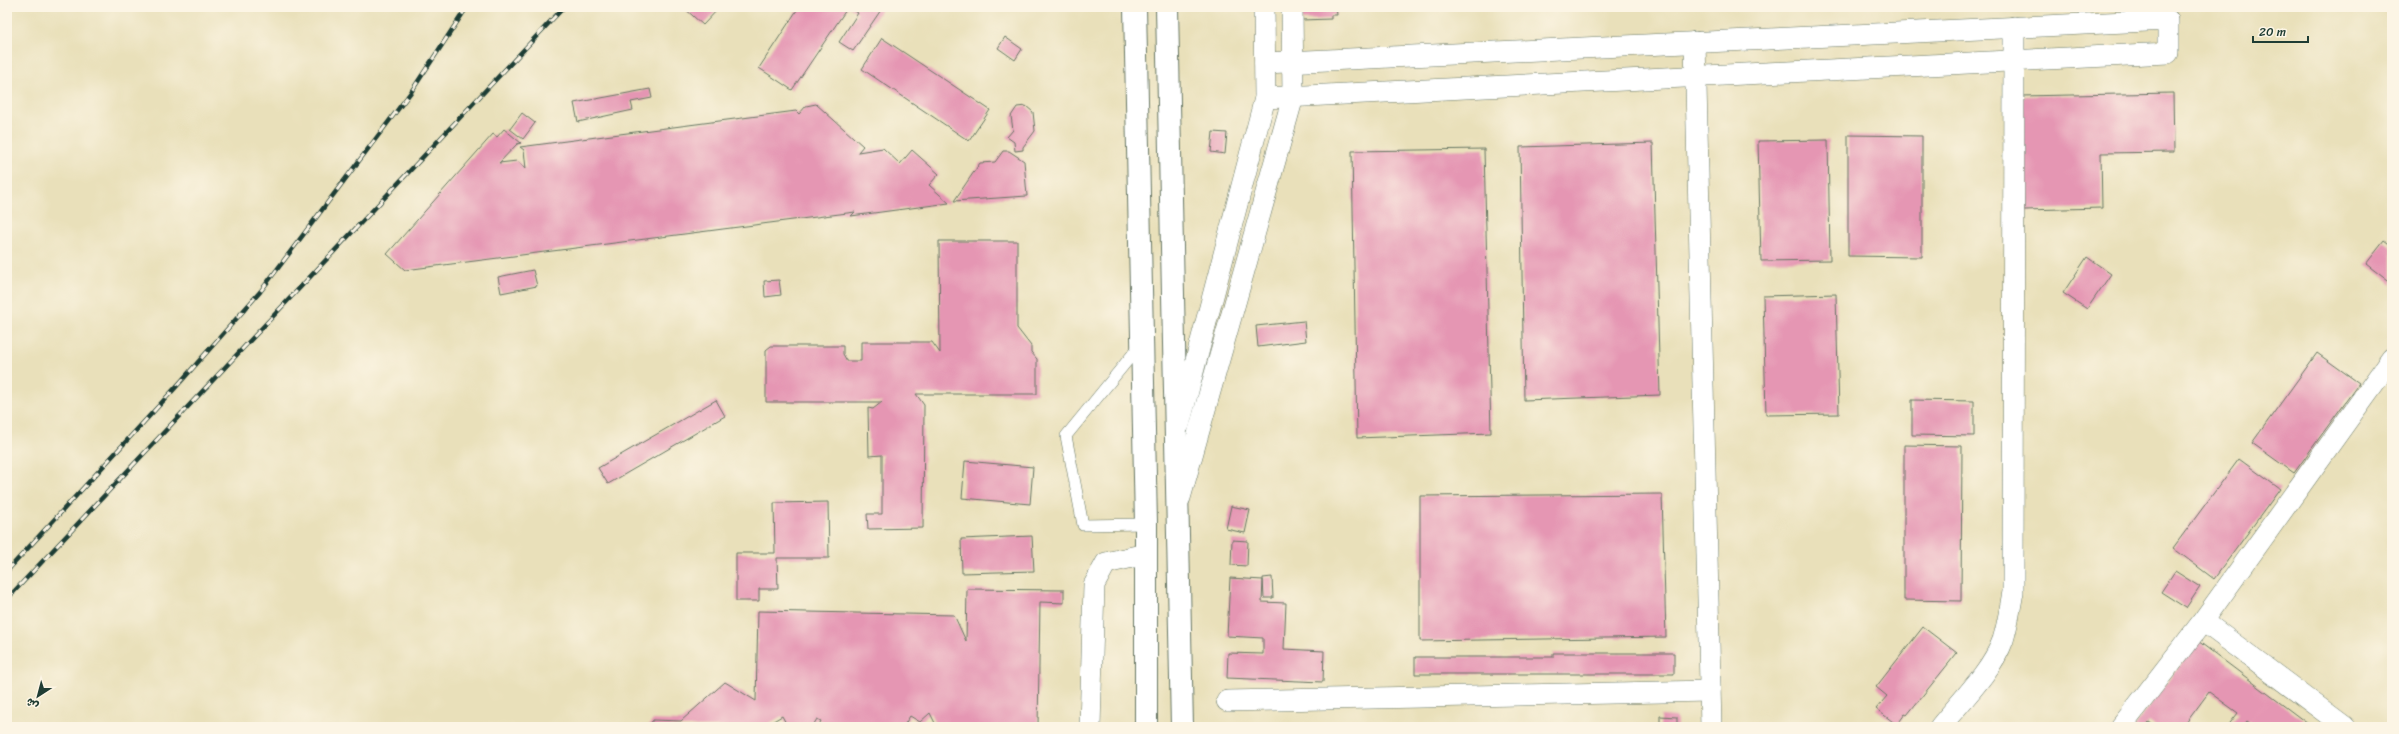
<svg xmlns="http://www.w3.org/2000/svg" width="2399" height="734" viewBox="0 0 2399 734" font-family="Sriracha,'Playpen Sans Arabic',sans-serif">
	<rect width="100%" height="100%" fill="#fcf5e5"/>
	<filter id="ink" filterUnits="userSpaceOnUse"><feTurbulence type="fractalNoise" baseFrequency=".025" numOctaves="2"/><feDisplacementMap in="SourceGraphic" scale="8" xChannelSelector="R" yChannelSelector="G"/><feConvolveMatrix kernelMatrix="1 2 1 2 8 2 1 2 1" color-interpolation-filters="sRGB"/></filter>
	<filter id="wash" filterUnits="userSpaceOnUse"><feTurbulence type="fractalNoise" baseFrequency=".012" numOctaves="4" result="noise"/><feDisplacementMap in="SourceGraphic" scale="16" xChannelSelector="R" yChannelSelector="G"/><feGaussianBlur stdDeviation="0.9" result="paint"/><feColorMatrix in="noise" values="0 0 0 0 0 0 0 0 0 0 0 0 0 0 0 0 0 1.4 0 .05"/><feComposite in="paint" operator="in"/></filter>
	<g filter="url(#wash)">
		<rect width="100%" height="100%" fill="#e9e0ba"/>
		<g id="blocks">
			<!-- building -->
			<g fill="#e596b3">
				<path d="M683 7H720L703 25Z"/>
				<path d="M799 7H848L792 90 759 68Z"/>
				<path d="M849 7H883L853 51 839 42 858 13Z"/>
				<path d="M1301 7H1336L1337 15H1331V19L1302 20Z"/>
				<path d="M1005 37 1022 49 1015 60 998 48Z"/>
				<path d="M882 38 990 110 969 141 862 69Z"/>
				<path d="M650 89 652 98 631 102 633 110 578 122 574 103Z"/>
				<path d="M2173 93 2174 152 2101 153 2102 208 2024 210 2021 96Z"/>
				<path d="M816 104 863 146 858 152 883 148 900 164 912 150 939 174 929 185 949 203 851 216 855 212 405 270 387 254 493 134 497 137 504 129 521 143 517 144 499 163 517 161 526 169 524 150 520 147 796 111 799 114 806 106Z"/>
				<path d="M1026 106 1033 112 1035 131 1023 147V150L1015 151 1014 142 1007 137 1013 130 1011 116 1017 107Z"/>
				<path d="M522 113 535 123 523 139 510 129Z"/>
				<path d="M1213 132 1227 133 1225 154 1211 152Z"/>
				<path d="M1848 135 1922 136V257L1848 256Z"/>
				<path d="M1828 140 1830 260 1761 261 1758 141Z"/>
				<path d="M1653 143 1660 395 1524 400 1520 147Z"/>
				<path d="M1484 149 1491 433 1357 438 1352 151Z"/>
				<path d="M1003 151H1009L1024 161 1027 196 954 201 980 163 995 162Z"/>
				<path d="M939 241H1017V328L1031 346V352L1037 359V394H916L924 405 923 528 868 529 867 514H882V455L869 456 868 408 873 409 882 402H766V350L771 346H843V354L847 361H861V342H932L940 353Z"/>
				<path d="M2384 241 2392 247V284L2366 264Z"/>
				<path d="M2087 257 2111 274 2087 309 2063 293Z"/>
				<path d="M533 270 537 286 501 293 498 277Z"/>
				<path d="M779 280 781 295 765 297 764 281Z"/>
				<path d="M1836 294 1839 414 1766 415 1763 296Z"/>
				<path d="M1304 321 1306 341 1258 347 1256 326Z"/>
				<path d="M2317 353 2359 383 2294 473 2252 443Z"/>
				<path d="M716 400 725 416 608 484 598 468Z"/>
				<path d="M1912 400 1974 401V436L1912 435Z"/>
				<path d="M1904 445 1962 446 1961 601 1904 600Z"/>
				<path d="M2239 459 2280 489 2214 579 2173 548Z"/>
				<path d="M965 461 1033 467 1030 504 962 498Z"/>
				<path d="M1662 494 1666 637 1420 641V496Z"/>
				<path d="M828 502 829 558H777L778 589H759V601H736V553H775L774 503Z"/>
				<path d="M1231 506 1250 510 1245 533 1226 529Z"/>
				<path d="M1032 536 1034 571 962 573 961 539Z"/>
				<path d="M1232 540 1248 541 1247 566 1231 565Z"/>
				<path d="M2175 571 2200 587 2186 608 2161 592Z"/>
				<path d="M1272 577 1273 598H1264L1263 578Z"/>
				<path d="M1230 578 1263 580 1262 602 1286 603 1284 649 1324 651 1323 682 1227 678 1228 653 1263 654V638L1227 636Z"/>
				<path d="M967 589 1064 590V603L1040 602 1038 727H937L930 713 920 722 910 716 903 727H818L821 721 817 719 812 727H788L782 716 763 727H648L653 720 681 721 725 682 756 701 758 611 954 615 966 641Z"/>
				<path d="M1923 627 1957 653 1907 715 1905 714 1897 725 1876 709 1887 696 1876 687Z"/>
				<path d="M2198 641 2312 727H2255L2247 721 2242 727H2227L2238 713 2209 692 2183 727H2156L2149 722 2145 727H2134Z"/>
				<path d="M1553 653H1674V674H1415V657H1553Z"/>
				<path d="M1660 716 1677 717V727H1660Z"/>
			</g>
		</g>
	</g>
	<g filter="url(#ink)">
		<use href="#blocks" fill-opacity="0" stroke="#667663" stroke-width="1"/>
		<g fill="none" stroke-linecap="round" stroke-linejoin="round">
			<defs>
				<path id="lane" d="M1141 344 1066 436 1083 525 1146 524"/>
				<g id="street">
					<path d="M1695 42 1711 727"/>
					<path d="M1265 63 2168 20V53L1265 98"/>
					<path d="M1179 425 1265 98 1264 7"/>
					<path d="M1180 498 1293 97 1292 7"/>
					<path d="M2203 621 2345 727"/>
					<path d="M1227 701 1710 691"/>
					<path d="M1090 727 1094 585 1106 563 1146 554"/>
					<path d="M1940 727C1960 702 1992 671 2003 640 2008 624 2010 608 2013 592L2014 27"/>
					<path d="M2121 727 2203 621 2392 358"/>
				</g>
				<g id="highway">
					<path d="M1135 7 1146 524V727"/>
					<path d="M1167 7 1182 727"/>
				</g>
			</defs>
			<!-- lane casing -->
			<use href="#lane" stroke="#667663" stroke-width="12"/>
			<!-- street casing -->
			<use href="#street" stroke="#667663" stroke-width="22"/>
			<!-- highway casing -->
			<use href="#highway" stroke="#667663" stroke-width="24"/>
			<!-- lane -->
			<use href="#lane" stroke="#fff" stroke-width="11"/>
			<!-- street -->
			<use href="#street" stroke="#fff" stroke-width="21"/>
			<!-- highway -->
			<use href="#highway" stroke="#fff" stroke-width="22"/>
			<defs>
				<g id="rail">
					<path d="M7 571 176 387 260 292 411 92 467 7"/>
					<path d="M7 599 564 7"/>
				</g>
			</defs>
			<!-- rail casing -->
			<use href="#rail" stroke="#1f3d34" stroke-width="4.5"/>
			<!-- rail -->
			<use href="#rail" stroke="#fcf5e5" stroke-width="3" stroke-dasharray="9" stroke-linecap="butt"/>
		</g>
	</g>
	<!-- margin -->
	<rect width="2399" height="734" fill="none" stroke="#fcf5e5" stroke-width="24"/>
	<!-- north arrow -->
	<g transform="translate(38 696) rotate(216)" stroke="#fcf5e5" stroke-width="3" paint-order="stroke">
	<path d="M0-3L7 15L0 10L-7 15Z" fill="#1f3d34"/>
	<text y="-6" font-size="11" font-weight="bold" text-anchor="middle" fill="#1f3d34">ش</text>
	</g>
	<!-- scale -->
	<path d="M2253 36v6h55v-6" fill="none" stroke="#1f3d34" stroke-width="2"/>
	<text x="2259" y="36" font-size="12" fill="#1f3d34" stroke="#fcf5e5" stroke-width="3" paint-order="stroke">20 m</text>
</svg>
